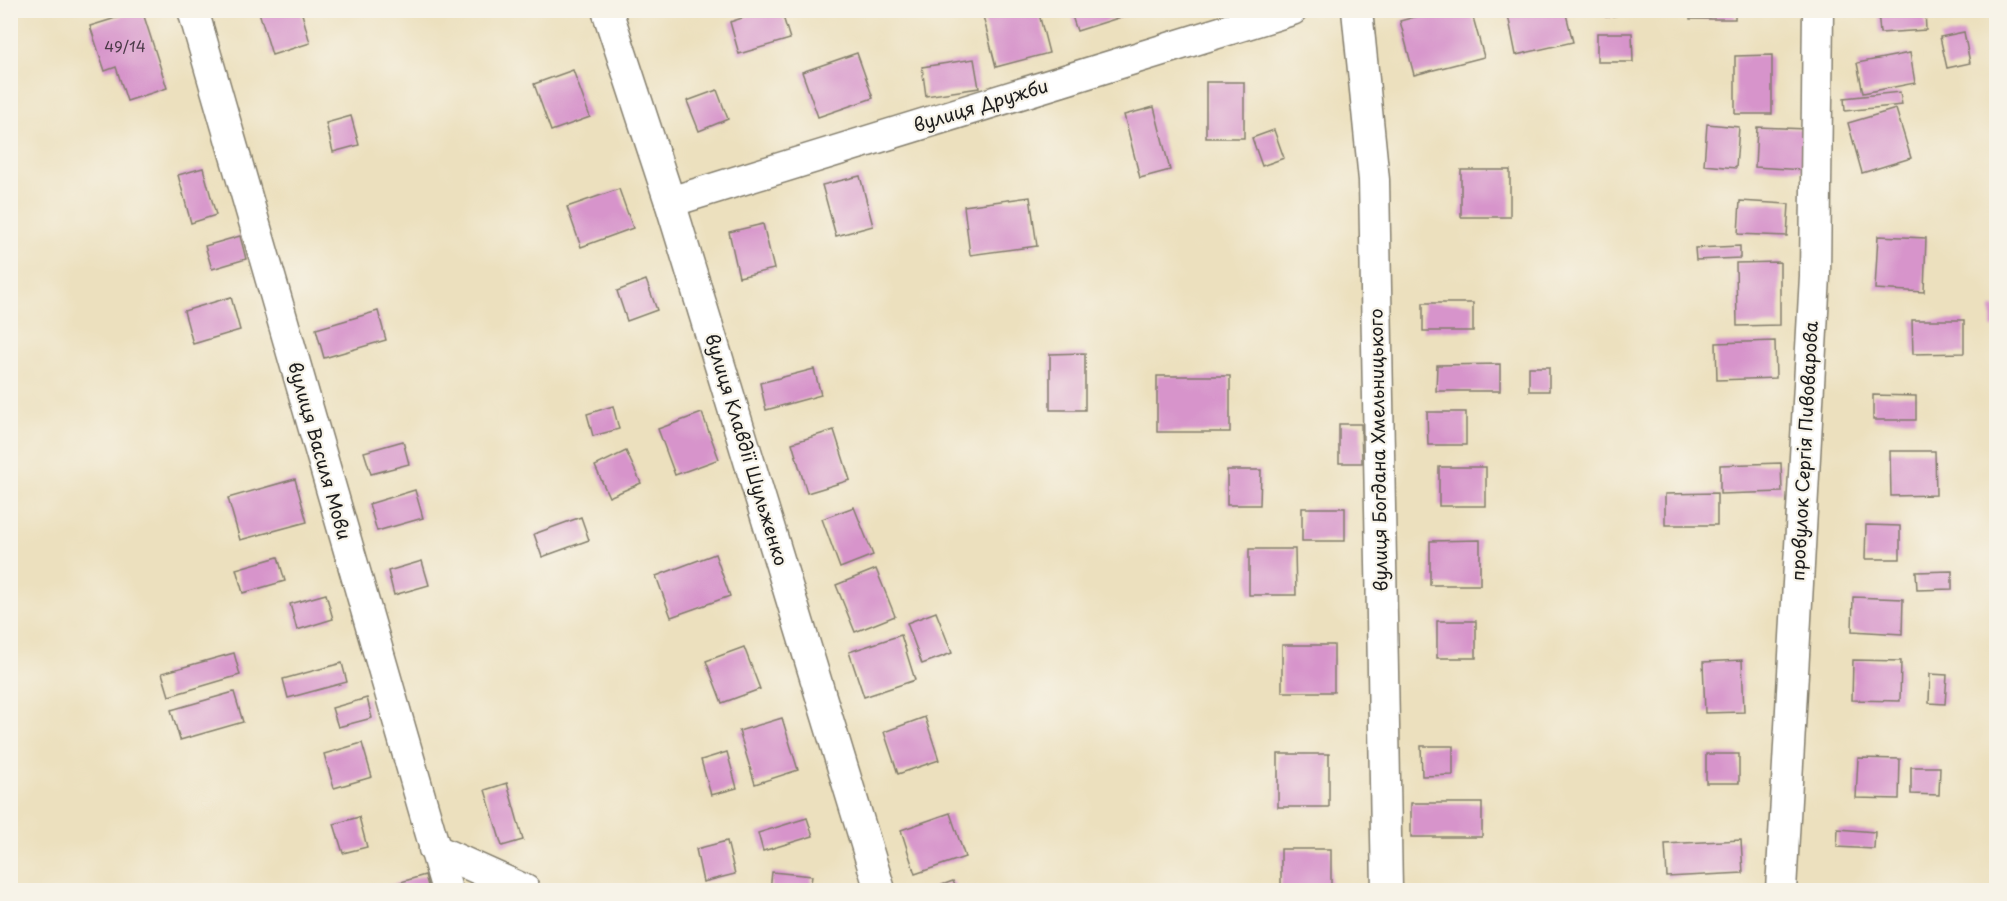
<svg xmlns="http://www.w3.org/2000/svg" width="2007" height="901" viewBox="0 0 2007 901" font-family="'Playpen Sans',sans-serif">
	<rect width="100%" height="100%" fill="#f7f3e8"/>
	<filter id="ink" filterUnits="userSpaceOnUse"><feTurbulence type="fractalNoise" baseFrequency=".0167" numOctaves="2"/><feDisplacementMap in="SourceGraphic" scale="12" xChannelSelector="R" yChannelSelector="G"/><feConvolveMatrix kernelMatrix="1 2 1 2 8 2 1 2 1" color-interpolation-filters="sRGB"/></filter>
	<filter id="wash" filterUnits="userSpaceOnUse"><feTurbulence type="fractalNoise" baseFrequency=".008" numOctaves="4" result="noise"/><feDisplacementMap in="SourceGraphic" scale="24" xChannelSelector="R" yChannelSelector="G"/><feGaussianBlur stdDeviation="1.35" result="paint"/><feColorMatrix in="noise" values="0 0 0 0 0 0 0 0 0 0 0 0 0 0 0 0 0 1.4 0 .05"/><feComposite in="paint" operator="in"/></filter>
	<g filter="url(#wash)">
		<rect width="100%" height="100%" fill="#ece0be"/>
		<g id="blocks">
			<!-- building -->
			<g fill="#d794cb">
				<path d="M142 10 167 88 127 101 116 67 105 71 90 26Z"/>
				<path d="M264 10H301L310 43 272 55 259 12Z"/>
				<path d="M766 10H781L790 39 739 54 730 22Z"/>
				<path d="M1004 10H1038L1049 53 996 67 983 16Z"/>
				<path d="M1070 10H1133L1134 13 1077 31Z"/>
				<path d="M1440 10H1471L1484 57 1414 75 1400 21Z"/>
				<path d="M1507 10H1565L1573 42 1516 55Z"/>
				<path d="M1605 10H1639V12L1606 17Z"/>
				<rect x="1690" y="10" width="45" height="9"/>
				<path d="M1925 10 1926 30 1880 33 1878 11Z"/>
				<path d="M1964 32 1970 63 1947 68 1940 37Z"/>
				<path d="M1597 33H1632L1633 62H1597Z"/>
				<path d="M857 53 873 98 818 117 802 72Z"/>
				<path d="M1910 53 1915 83 1863 93 1857 63Z"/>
				<path d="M1772 55V114H1735V56Z"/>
				<path d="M974 59 979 88 926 96 922 67Z"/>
				<path d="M573 70 590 117 551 131 534 84Z"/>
				<rect x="1206" y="82" width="38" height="56"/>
				<path d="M717 90 728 119 699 131 687 101Z"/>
				<path d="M1900 92 1902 105 1845 111 1844 98Z"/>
				<path d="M1154 107 1170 170 1140 178 1124 115Z"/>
				<path d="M1896 109 1911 158 1862 173 1848 123Z"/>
				<path d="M351 116 359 145 333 152 326 123Z"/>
				<path d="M1707 124 1739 127 1736 168 1704 165Z"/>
				<path d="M1757 127 1806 129 1804 170 1755 167Z"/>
				<path d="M1274 130 1284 158 1262 166 1252 138Z"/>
				<path d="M203 168 216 215 191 223 178 175Z"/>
				<rect x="1461" y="170" width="49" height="47"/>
				<path d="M860 176 873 226 836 236 822 185Z"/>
				<path d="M619 189 633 228 581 247 567 207Z"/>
				<path d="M1030 197 1037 246 970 255 964 206Z"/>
				<path d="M1740 201 1789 204 1787 236 1738 234Z"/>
				<path d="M763 224 774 269 739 277 729 232Z"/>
				<path d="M240 236 246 259 212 269 205 246Z"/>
				<path d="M1878 236 1926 238 1924 292 1875 289Z"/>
				<path d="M1740 246V258L1696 260 1695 248Z"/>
				<path d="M1780 262V325L1737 326 1736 263Z"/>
				<path d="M646 280 657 310 627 321 617 291Z"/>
				<path d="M231 297 240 330 193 344 184 311Z"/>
				<rect x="1423" y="303" width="50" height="28"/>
				<rect x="1991" y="307" width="5" height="21"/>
				<path d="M378 311 386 340 324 358 316 329Z"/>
				<path d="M1912 320H1964V353L1913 354Z"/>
				<path d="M1775 341 1776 378 1717 380 1716 343Z"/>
				<path d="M1085 353V410H1050V354Z"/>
				<path d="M1500 364V391H1436L1437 365Z"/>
				<rect x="1529" y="367" width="20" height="24"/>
				<path d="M814 369 821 395 766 410 760 383Z"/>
				<rect x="1157" y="376" width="73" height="56"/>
				<path d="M1873 395 1916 396V420H1873Z"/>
				<path d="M613 406 619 429 593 436 587 414Z"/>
				<path d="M1427 412H1466V445H1428Z"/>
				<path d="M702 413 719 459 675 475 658 429Z"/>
				<path d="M1339 424H1361L1362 463H1339Z"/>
				<path d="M834 430 850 480 807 493 792 443Z"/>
				<path d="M403 441 409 464 371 474 364 452Z"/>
				<path d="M626 451 641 483 609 497 595 466Z"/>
				<path d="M1890 451H1935L1936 495 1891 496Z"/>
				<path d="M1781 463 1782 492 1720 494V465Z"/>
				<rect x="1439" y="467" width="47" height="39"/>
				<path d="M1227 470H1261L1260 505H1227Z"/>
				<path d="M295 479 307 522 240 540 228 498Z"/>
				<path d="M415 490 423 518 377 531 369 504Z"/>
				<path d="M1717 493V525H1665V494Z"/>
				<path d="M854 507 873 555 840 568 822 519Z"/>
				<rect x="1302" y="508" width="43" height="33"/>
				<path d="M581 517 589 540 542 557 534 534Z"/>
				<path d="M1866 525 1900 526V559H1865Z"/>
				<path d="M1480 540V585H1430V541Z"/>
				<path d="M1249 549H1295L1296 595H1249Z"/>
				<path d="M715 554 730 596 671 617 656 576Z"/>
				<path d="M278 557 285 581 243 593 236 569Z"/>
				<path d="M422 561 429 585 394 595 388 571Z"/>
				<path d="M876 569 895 616 855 632 836 585Z"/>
				<path d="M1952 571V589L1917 590 1916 572Z"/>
				<path d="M326 594 333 619 297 630 290 604Z"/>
				<path d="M1853 597 1903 599 1902 634 1852 631Z"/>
				<path d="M936 612 952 653 922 664 907 623Z"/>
				<rect x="1437" y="621" width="39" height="37"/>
				<path d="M901 635 915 680 864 697 849 652Z"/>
				<rect x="1282" y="645" width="52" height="47"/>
				<path d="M744 647 760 689 722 703 706 661Z"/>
				<path d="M234 653 240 675 169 696 162 673Z"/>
				<path d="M1742 660 1744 712 1705 713 1703 662Z"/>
				<path d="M1853 660 1901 661 1900 701 1852 700Z"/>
				<path d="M342 663 347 682 288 698 283 679Z"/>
				<path d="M1930 674 1947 675 1945 704 1929 703Z"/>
				<path d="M234 692 243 722 180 740 171 710Z"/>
				<path d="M367 698 372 718 338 727 332 708Z"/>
				<path d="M925 717 939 760 898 774 884 732Z"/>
				<path d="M782 718 798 770 755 784 739 731Z"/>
				<path d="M362 743 372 777 334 788 324 754Z"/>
				<path d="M1421 746H1453V775L1422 776Z"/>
				<path d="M727 752 737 788 711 795 701 760Z"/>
				<rect x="1278" y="754" width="51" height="53"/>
				<rect x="1706" y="754" width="33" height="29"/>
				<path d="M1858 758 1900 759 1899 799 1856 798Z"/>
				<path d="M1911 767H1940L1939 795 1911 794Z"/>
				<path d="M507 783 523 840 502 846 485 790Z"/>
				<rect x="1411" y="803" width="71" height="34"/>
				<path d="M950 813 965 857 915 874 901 830Z"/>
				<path d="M359 817 367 847 343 853 334 824Z"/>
				<path d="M807 818 813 836 763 851 758 833Z"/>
				<path d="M1838 829 1875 832 1874 849 1837 847Z"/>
				<path d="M1741 840 1743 873 1667 877 1665 844Z"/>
				<path d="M727 841 735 874 703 882 696 849Z"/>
				<rect x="1281" y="849" width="50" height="41"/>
				<path d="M772 872 812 876 810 890H770Z"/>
				<path d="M425 875 429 890H374Z"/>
				<path d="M953 881 957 890H928Z"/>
			</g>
		</g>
	</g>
	<g filter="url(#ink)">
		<use href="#blocks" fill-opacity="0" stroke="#847e6d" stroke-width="1.5"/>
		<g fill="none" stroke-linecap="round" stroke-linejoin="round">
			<defs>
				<g id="minor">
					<path d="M193 10 447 890"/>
					<path d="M607 10 670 202 880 890"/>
					<path d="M1357 10 1374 180 1387 890"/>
					<path d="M670 202 1292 10"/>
					<path d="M434 849 525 890"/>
					<path d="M1781 890 1815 276 1818 10"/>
				</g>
			</defs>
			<!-- minor casing -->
			<use href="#minor" stroke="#847e6d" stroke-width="33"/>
			<!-- minor -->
			<use href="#minor" stroke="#fff" stroke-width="30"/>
		</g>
	</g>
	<g text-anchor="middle" stroke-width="4.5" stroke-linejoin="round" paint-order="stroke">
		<!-- number labels -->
		<g font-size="15" fill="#4b3a48">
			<text x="125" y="52">49/14</text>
		</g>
		<!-- street labels -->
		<g font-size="18" fill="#1c1c1c" stroke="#f7f3e8">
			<text transform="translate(981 106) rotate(-17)" y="6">вулиця Дружби</text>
			<text transform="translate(746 450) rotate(73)" y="6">вулиця Клавдії Шульженко</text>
			<text transform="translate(1379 450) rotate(-91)" y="6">вулиця Богдана Хмельницького</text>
			<text transform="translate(319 451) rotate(74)" y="6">вулиця Василя Мови</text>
			<text transform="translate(1805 451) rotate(-87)" y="6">провулок Сергія Пивоварова</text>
		</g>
	</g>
	<!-- margin -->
	<rect width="2007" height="901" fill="none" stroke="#f7f3e8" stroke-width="36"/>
</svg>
